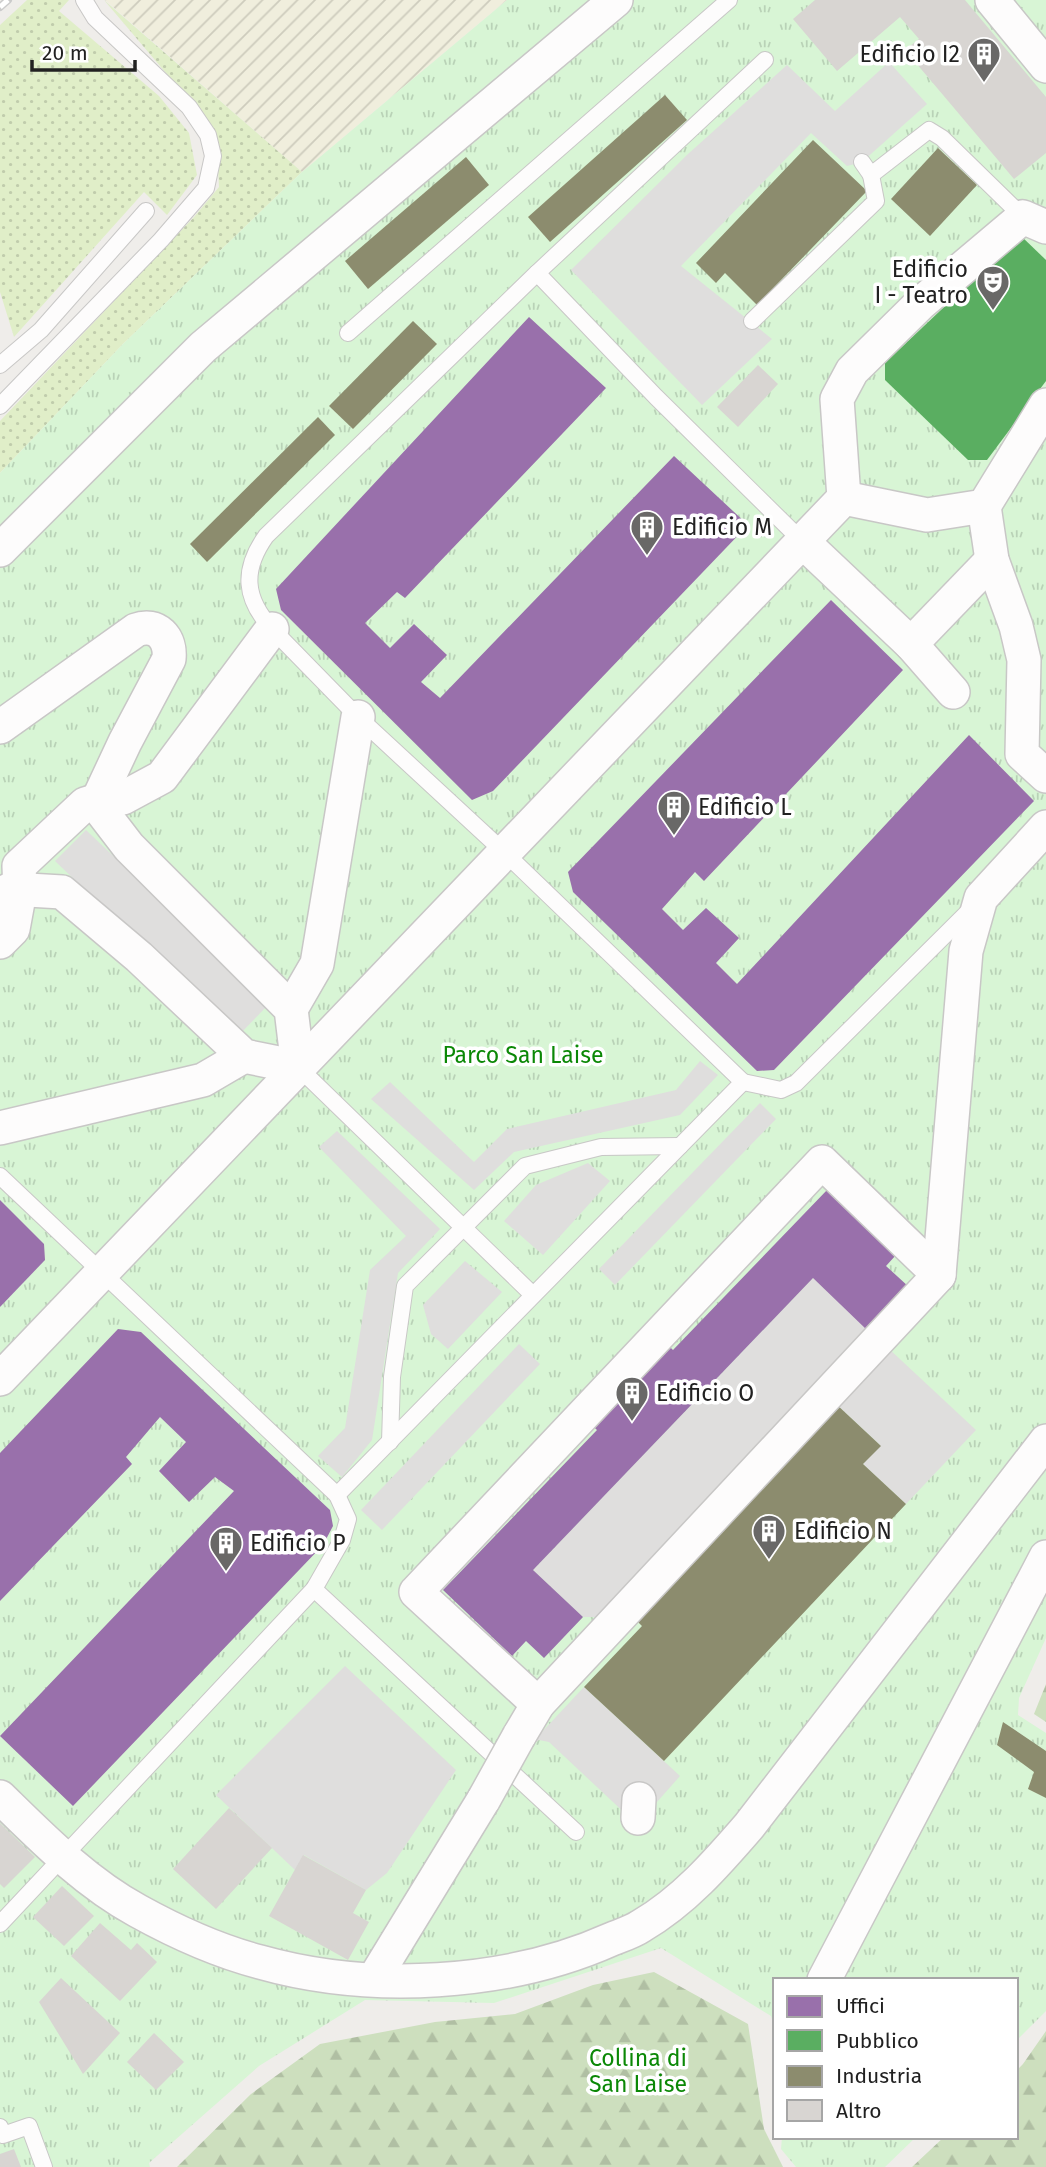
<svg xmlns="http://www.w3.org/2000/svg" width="1046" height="2167" viewBox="0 0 1046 2167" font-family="'Fira Sans',sans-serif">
	<defs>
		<pattern id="farmland-furrows" width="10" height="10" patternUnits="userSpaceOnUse" patternTransform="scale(1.75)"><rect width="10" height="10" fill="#f0eedd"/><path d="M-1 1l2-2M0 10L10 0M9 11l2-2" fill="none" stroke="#ceccbd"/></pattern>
		<pattern id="grass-dots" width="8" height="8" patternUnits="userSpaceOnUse" patternTransform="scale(1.75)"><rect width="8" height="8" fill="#e0eec8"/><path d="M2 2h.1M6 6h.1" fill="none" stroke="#c0ccac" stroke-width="1.8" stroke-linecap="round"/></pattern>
		<pattern id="forest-firs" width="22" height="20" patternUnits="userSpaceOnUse" patternTransform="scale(1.75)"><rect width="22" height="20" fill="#cddfbe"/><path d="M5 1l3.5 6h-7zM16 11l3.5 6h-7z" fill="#b0bfa3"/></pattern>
		<pattern id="park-tufts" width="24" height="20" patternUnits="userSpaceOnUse" patternTransform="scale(1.75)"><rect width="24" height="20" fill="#d8f5d5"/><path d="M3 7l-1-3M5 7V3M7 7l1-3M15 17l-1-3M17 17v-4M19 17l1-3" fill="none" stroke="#b9d2b7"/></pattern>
	</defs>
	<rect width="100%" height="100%" fill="#efedea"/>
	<!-- farmland -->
	<path fill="url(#farmland-furrows)" d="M105 0H507L302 172Z"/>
	<!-- grass -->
	<g fill="url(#grass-dots)">
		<path d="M27 0H69L59 11 159 96 189 133 197 175 167 215 144 192 14 337 0 292V25Z"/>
		<path d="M104 0 302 172 123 344 0 473V421L194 217 219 187 216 132Z"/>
	</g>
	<!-- forest -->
	<g fill="url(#forest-firs)">
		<path d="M1046 1684V1722L1034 1714Z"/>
		<path d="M654 1972 748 2024 764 2129 783 2167H177L251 2094 320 2044 435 2022 515 2014 593 1985Z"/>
		<path d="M1046 2031V2167H912L944 2137H1016V2071L1023 2064Z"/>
	</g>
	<!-- park -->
	<g fill="url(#park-tufts)">
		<path d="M507 0H1046V1638L1019 1698 1018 1715 1046 1733V2011L1016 2041V1980H775V2030L771 2016 661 1948 494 2003 365 2000 259 2066 149 2163 150 2167H0V473L123 344 302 172Z"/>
		<path d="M782 2137H916L885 2167H796L781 2149Z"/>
	</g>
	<!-- parking -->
	<g fill="#dfdedd">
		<path d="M889 62 927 104 862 162 847 166 811 133 681 266 772 339 702 405 571 270 688 154 787 65 835 111Z"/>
		<path d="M86 830 269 1004 238 1036 55 861Z"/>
		<path d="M700 1061 718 1075 680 1115 514 1152 474 1190 371 1099 390 1082 474 1162 507 1129 676 1090Z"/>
		<path d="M760 1103 776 1119 615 1285 599 1269Z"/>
		<path d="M337 1131 440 1229 398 1273 372 1440 342 1477 318 1456 345 1428 370 1270 406 1236 319 1147Z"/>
		<path d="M588 1163 610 1181 543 1255 504 1221 536 1185Z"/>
		<path d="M465 1261 502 1292 448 1349 431 1334 423 1305Z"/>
		<path d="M813 1278 976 1430 906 1504 863 1464 880 1445 835 1403 633 1617H583L533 1570Z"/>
		<path d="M519 1344 540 1364 382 1530 361 1510Z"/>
		<path d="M345 1666 456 1770 387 1873 366 1890 304 1855 295 1870 216 1795Z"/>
		<path d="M584 1687 680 1776 633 1829 629 1817 549 1742 539 1740 526 1749Z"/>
	</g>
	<!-- offices -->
	<g fill="#9970ab">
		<path d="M529 317 606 388 405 598 397 592 365 623 390 648 414 624 447 655 421 682 440 698 674 456 748 525 493 791 472 800 281 610 276 589Z"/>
		<path d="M831 600 903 670 704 881 695 872 662 909 683 930 706 908 739 938 716 963 737 984 969 735 1034 801 774 1070 757 1071 573 892 568 872Z"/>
		<path d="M828 1189 896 1255 886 1266 909 1287 867 1330 813 1278 533 1570 583 1617 544 1658 526 1641 512 1656 443 1590 597 1430 581 1415 658 1335 673 1350Z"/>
		<path d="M0 1200 44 1244 45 1260 0 1307Z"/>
		<path d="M118 1329 141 1332 330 1510 333 1526 323 1545 73 1806 0 1736 234 1491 215 1477 189 1502 159 1471 186 1442 160 1417 126 1457 132 1464 0 1601V1453Z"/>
	</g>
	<!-- public -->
	<path fill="#5aae61" d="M1020 235 1046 260V381L987 460H968L885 380V363Z"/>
	<!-- industry -->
	<g fill="#8c8c6e">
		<path d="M665 95 687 120 550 242 528 217Z"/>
		<path d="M813 140 867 191 757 305 725 273 716 283 696 263Z"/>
		<path d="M938 148 977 185 930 236 891 199Z"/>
		<path d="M466 157 489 185 368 289 345 261Z"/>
		<path d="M413 321 437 344 353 429 329 406Z"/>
		<path d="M318 417 335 435 207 562 190 544Z"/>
		<path d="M835 1403 881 1446 863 1464 906 1504 664 1761 584 1687 642 1626 633 1617Z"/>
		<path d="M1003 1722 1046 1751V1798L1028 1789 1034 1772 997 1745Z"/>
	</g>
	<!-- building -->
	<g fill="#d8d5d2">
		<path d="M815 0H965L1046 97V153L1014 179 905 50 919 39 900 17 837 71 793 19Z"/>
		<path d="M758 365 778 384 738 427 717 407Z"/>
		<path d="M229 1808 272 1848 216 1909 173 1869Z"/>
		<path d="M0 1823 35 1857 4 1888 0 1884Z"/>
		<path d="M303 1855 366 1890 353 1913 369 1922 348 1960 269 1916Z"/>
		<path d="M62 1886 94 1916 64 1946 33 1917Z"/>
		<path d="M100 1923 131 1950 137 1943 157 1962 120 2001 71 1956Z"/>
		<path d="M61 1978 120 2033 83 2074 39 2002Z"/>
		<path d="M154 2033 184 2062 156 2090 127 2062Z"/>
		<path d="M14 2149 21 2167H0V2154Z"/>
	</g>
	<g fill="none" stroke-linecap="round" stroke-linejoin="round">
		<defs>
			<g id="lane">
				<path d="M862 162 871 175 929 130 942 138 1023 217"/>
				<path d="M537 273 765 60"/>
				<path d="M752 321 876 201 871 175"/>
				<path d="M348 333 729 0"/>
				<path d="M0 365 41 330 146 211"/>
				<path d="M0 406 161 240 206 188 213 156 208 135 189 107 95 18 84 0"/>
				<path d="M298 1067 533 1295"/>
				<path d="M743 1082 781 1090 796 1083 970 910"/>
				<path d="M0 1176 337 1495 743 1082 504 852 358 717 272 629C244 598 242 570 266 536L537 273 656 397 802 541"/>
				<path d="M390 1442 392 1377 405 1286 525 1166 601 1147 680 1146"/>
				<path d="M314 1589 576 1832"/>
				<path d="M0 1924 314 1589 342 1540 348 1519 337 1495"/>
				<path d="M0 2127 3 2135 29 2126 44 2167"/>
			</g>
			<g id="street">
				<path d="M992 0 1046 66"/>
				<path d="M844 498 927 515 984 506 1046 405"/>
				<path d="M984 506 992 560 1016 626 1024 660 1022 754 1046 776"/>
				<path d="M802 541 911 644 953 692"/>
				<path d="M0 550 203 347 616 0"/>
				<path d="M911 644 992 560"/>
				<path d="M0 727 136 630C157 622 171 638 169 659L125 742 96 804 129 847 291 1009 298 1067 244 1056 139 957 62 892 11 889 0 894"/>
				<path d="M0 942 13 929 20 891 19 866 85 804 98 800 123 798 162 777 272 629"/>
				<path d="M291 1009 317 964 358 717"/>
				<path d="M0 1128 203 1080 244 1056"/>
				<path d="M0 1379 844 498 837 399 852 371 920 304 1023 217 1046 227"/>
				<path d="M538 1704 416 1592 822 1162 939 1275"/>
				<path d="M519 1736 538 1704 939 1275 966 951 981 898 1046 827"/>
				<path d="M0 1797C43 1839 85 1882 138 1911 176 1932 218 1951 260 1962 370 1993 507 1986 612 1939 622 1935 632 1932 641 1926 684 1901 717 1863 749 1826L1046 1441"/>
				<path d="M638 1818 639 1799"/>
				<path d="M374 1979 484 1799"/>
				<path d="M824 1980 1046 1557"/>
			</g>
		</defs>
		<!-- lane casing -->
		<use href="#lane" stroke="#c8c7c6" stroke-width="18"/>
		<!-- street casing -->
		<use href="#street" stroke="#c8c7c6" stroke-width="36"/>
		<!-- lane -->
		<use href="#lane" stroke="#fdfcfc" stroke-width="16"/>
		<!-- street -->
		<use href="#street" stroke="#fdfcfc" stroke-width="33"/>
		<defs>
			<path id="rail" d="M0 7 8 0"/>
		</defs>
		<!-- rail casing -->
		<use href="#rail" stroke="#cbcbcb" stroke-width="8"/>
		<!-- rail -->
		<use href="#rail" stroke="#fff" stroke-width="5" stroke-dasharray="16" stroke-linecap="butt"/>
		<defs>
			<path id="street-bridge" d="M484 1799 519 1736"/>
		</defs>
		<!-- street-bridge casing -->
		<use href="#street-bridge" stroke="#c8c7c6" stroke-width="36" stroke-linecap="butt"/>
		<!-- street-bridge -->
		<use href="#street-bridge" stroke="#fdfcfc" stroke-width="33"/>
	</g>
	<!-- icons -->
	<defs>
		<symbol id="building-pin" viewBox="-11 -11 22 30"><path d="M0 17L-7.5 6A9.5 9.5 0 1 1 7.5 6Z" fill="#696867" stroke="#fff"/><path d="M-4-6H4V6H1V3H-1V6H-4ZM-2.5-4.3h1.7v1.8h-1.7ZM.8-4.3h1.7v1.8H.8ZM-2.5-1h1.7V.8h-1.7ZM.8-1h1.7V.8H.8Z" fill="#fff"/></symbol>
		<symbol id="theatre-pin" viewBox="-11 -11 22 30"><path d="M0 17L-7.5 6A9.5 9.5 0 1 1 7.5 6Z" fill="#696867" stroke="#fff"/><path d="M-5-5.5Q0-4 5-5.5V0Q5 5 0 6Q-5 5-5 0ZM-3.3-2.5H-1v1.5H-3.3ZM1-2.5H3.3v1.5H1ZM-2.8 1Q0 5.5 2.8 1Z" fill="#fff"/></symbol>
	</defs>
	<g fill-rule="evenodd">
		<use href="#building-pin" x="965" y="35" width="38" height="52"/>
		<use href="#theatre-pin" x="974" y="263" width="38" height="52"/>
		<use href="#building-pin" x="628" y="508" width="38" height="52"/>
		<use href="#building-pin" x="655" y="788" width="38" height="52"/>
		<use href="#building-pin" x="613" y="1374" width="38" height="52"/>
		<use href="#building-pin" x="750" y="1512" width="38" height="52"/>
		<use href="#building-pin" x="207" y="1524" width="38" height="52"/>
	</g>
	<g text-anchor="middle" stroke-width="7" stroke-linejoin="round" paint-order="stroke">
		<!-- poi labels -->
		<g font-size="23" fill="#212121" stroke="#fff" text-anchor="start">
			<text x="960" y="62" text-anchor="end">Edificio I2</text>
			<text x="968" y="277" text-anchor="end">Edificio<tspan x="968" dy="26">I - Teatro</tspan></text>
			<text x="672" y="535">Edificio M</text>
			<text x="698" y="815">Edificio L</text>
			<text x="656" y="1401">Edificio O</text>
			<text x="794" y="1539">Edificio N</text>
			<text x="250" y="1551">Edificio P</text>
		</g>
		<!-- park labels -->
		<g font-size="23" fill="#0b8806" stroke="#fff">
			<text x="523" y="1063">Parco San Laise</text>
			<text x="638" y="2066">Collina di<tspan x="638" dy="26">San Laise</tspan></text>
		</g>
	</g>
	<!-- legend -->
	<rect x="773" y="1978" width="245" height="161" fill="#ffffff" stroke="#a6a6a6" stroke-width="2"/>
	<rect x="787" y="1996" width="35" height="21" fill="#9970ab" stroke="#a6a6a6" stroke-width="2"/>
	<text x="836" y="2013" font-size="21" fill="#212121">Uffici</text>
	<rect x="787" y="2030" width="35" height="21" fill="#5aae61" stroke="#a6a6a6" stroke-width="2"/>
	<text x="836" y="2048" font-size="21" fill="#212121">Pubblico</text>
	<rect x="787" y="2066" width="35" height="21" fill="#8c8c6e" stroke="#a6a6a6" stroke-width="2"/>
	<text x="836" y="2083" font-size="21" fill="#212121">Industria</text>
	<rect x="787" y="2100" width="35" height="21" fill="#d8d5d2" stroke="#a6a6a6" stroke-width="2"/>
	<text x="836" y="2118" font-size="21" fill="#212121">Altro</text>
	<!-- scale -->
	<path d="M32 60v10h103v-10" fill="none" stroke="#212121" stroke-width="3.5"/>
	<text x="42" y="60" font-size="21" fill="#212121" stroke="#ffffff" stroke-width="5" paint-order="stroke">20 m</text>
</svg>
